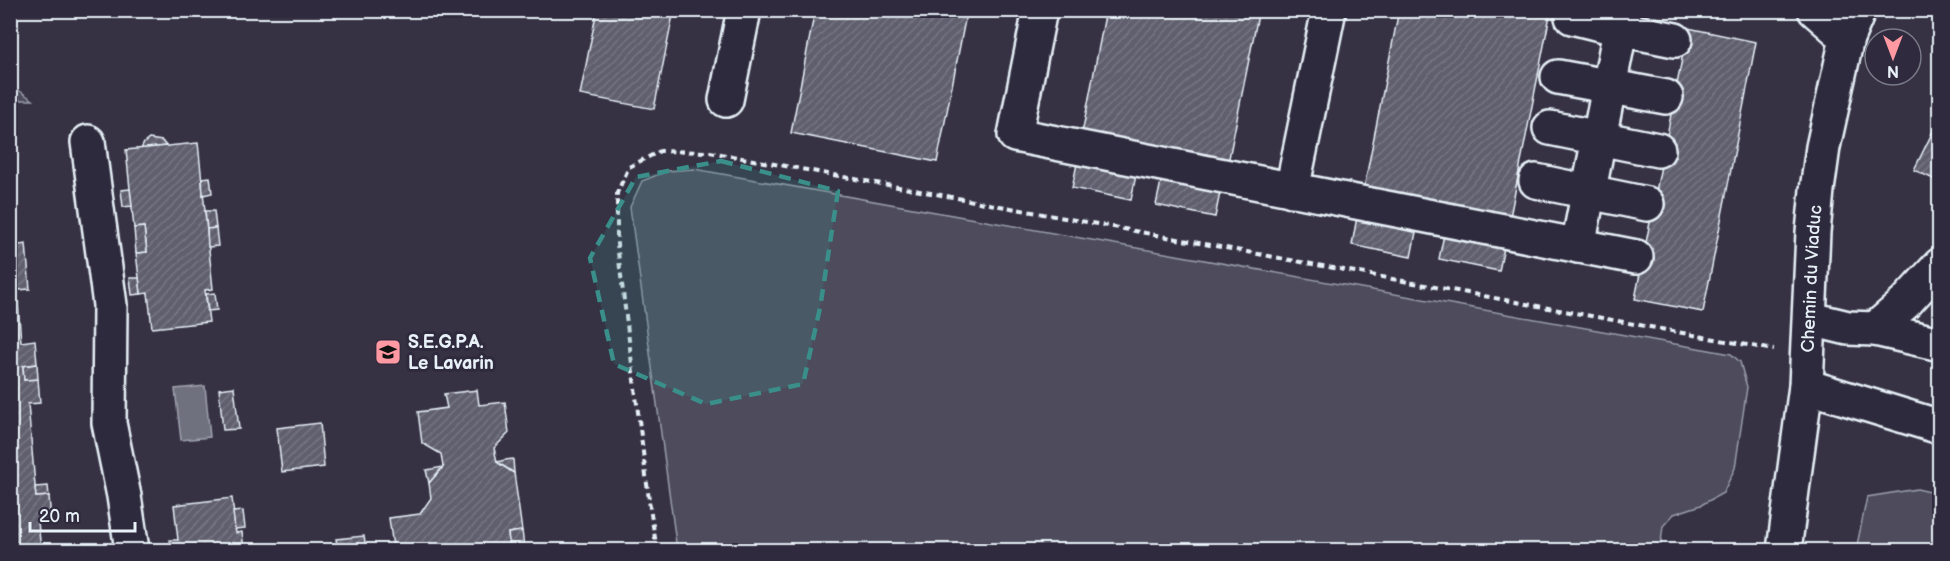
<svg xmlns="http://www.w3.org/2000/svg" width="1950" height="561" viewBox="0 0 1950 561" font-family="'Balsamiq Sans',sans-serif">
	<defs>
		<pattern id="building-hatch" width="6" height="6" patternUnits="userSpaceOnUse" patternTransform="scale(1.5)"><rect width="6" height="6" fill="#605e6e"/><path d="M-1 1l2-2M0 6l6-6M5 7l2-2" fill="none" stroke="#777683"/></pattern>
	</defs>
	<rect width="100%" height="100%" fill="#363244"/>
	<filter id="ink" filterUnits="userSpaceOnUse"><feTurbulence type="fractalNoise" baseFrequency=".0167" numOctaves="2"/><feDisplacementMap in="SourceGraphic" scale="12" xChannelSelector="R" yChannelSelector="G"/><feConvolveMatrix kernelMatrix="1 2 1 2 8 2 1 2 1" color-interpolation-filters="sRGB"/></filter>
	<g filter="url(#ink)">
		<!-- green -->
		<g fill="#4d4b5c" stroke="#9a9eaa" stroke-width="1.5">
			<path d="M11 85 33 100H11Z"/>
			<path d="M694 169 1731 354 1740 362 1747 387 1735 468 1723 493 1701 505 1674 514 1663 526 1660 550H677L630 207 642 181 667 171Z"/>
			<path d="M1917 489 1939 494V550H1856L1867 497Z"/>
		</g>
		<!-- water -->
		<path fill="#70717f" stroke="#a0a4af" stroke-width="1.5" d="M205 386 210 437 181 440 175 389Z"/>
		<!-- building -->
		<g fill="url(#building-hatch)" stroke="#e8f1f8" stroke-width="1.5">
			<path d="M597 10H674L654 109 580 95Z"/>
			<path d="M815 10H967L937 162 791 133Z"/>
			<path d="M1106 10H1259L1228 163 1082 134Z"/>
			<path d="M1399 10H1551L1510 217 1364 188Z"/>
			<path d="M1688 28 1756 42 1703 312 1635 299Z"/>
			<path d="M1940 117V182L1914 170Z"/>
			<path d="M149 139 162 141 166 146 141 149 144 143Z"/>
			<path d="M198 143 213 289 205 290 209 322 152 328 148 293 141 294 136 253 147 252 144 227 134 228 126 150Z"/>
			<path d="M1079 154 1138 165 1131 200 1072 188Z"/>
			<path d="M1163 172 1222 183 1215 217 1156 205Z"/>
			<path d="M210 177 212 193 203 195 202 178Z"/>
			<path d="M130 189 132 206 123 207 121 190Z"/>
			<path d="M205 211H214L216 228 207 229Z"/>
			<path d="M1358 211 1418 222 1411 257 1352 245Z"/>
			<path d="M10 218 13 246 26 244 30 289 17 290 21 342 35 340 37 364 23 366 24 380 38 379 40 403 28 404 36 497 49 496 51 521 38 522 41 550H10Z"/>
			<path d="M1446 225 1506 238 1499 271 1439 259Z"/>
			<path d="M144 227 147 252 136 253 134 228Z"/>
			<path d="M216 228 218 246 208 247 207 229Z"/>
			<path d="M130 278H139L141 294 132 295Z"/>
			<path d="M215 293 217 310 208 311 206 294Z"/>
			<path d="M37 364 38 379 24 380 23 366Z"/>
			<path d="M234 387 239 429 223 430 219 389Z"/>
			<path d="M477 390 479 405 505 402 509 433 494 448 497 462 514 473 522 531 508 533 510 548 494 550H368L393 547 389 518 420 514 431 498 429 483 443 467 441 454 422 443 418 412 447 408 444 394Z"/>
			<path d="M320 423 324 467 282 472 277 428Z"/>
			<path d="M513 459 514 473 497 462 505 460Z"/>
			<path d="M443 467 435 476 429 483 426 470Z"/>
			<path d="M48 486 49 496 36 497 35 487Z"/>
			<path d="M232 498 236 533 242 532 244 550H172L170 540H178L174 505Z"/>
			<path d="M243 511 245 528 235 529 233 512Z"/>
			<path d="M522 531 524 546 510 548 508 533Z"/>
			<path d="M364 536 366 550H338L336 539Z"/>
		</g>
		<g fill="none" stroke-linecap="round" stroke-linejoin="round">
			<defs>
				<g id="minor">
					<path d="M1040 10 1015 135 1636 257"/>
					<path d="M1815 10 1847 38"/>
					<path d="M1572 17 1620 29 1675 40"/>
					<path d="M1558 77 1666 97"/>
					<path d="M726 100 744 10"/>
					<path d="M1550 128 1658 150"/>
					<path d="M88 142 110 305 109 423 124 496 132 550"/>
					<path d="M1536 181 1647 204"/>
					<path d="M1292 190 1329 10"/>
					<path d="M1578 246 1624 10"/>
					<path d="M1811 319 1848 328 1875 329 1940 344"/>
					<path d="M1875 329 1905 303 1940 265"/>
					<path d="M1806 386 1940 427"/>
					<path id="s1" d="M1784 550 1806 386 1813 232 1817 190 1823 147 1847 38 1859 10"/>
				</g>
			</defs>
			<!-- minor casing -->
			<use href="#minor" stroke="#e8f1f8" stroke-width="38"/>
			<!-- path -->
			<path stroke="#e8f1f8" stroke-width="4" stroke-dasharray="6 4.5" stroke-linecap="butt" d="M657 550 650 508 617 244V193L629 167 660 151 710 152 1774 350"/>
			<!-- minor -->
			<use href="#minor" stroke="#2f2a3d" stroke-width="33"/>
		</g>
	</g>
	<!-- marked area -->
	<path fill="#3a8f8a" fill-opacity="0.2" stroke="#3a8f8a" stroke-width="4.5" stroke-dasharray="12 8" stroke-linejoin="round" d="M721 161 838 191 820 308 803 384 706 404 614 364 590 258 636 177Z"/>
	<!-- icons -->
	<defs>
		<symbol id="school-square" viewBox="-11 -11 22 22"><rect x="-9" y="-9" width="18" height="18" rx="4" fill="#ff9aa2" stroke="#2f2a3d"/><path d="M0-5L7-2L0 1L-7-2ZM-4 1L0 2.5L4 1V4Q0 6-4 4Z" fill="#111"/></symbol>
	</defs>
	<g fill-rule="evenodd">
		<use href="#school-square" x="373" y="337" width="30" height="30"/>
	</g>
	<g text-anchor="middle" stroke-width="6" stroke-linejoin="round" paint-order="stroke">
		<!-- street labels -->
		<g font-size="18" fill="#e8f1f8" stroke="#2f2a3d">
			<text dy="6" stroke="none"><textPath href="#s1" startOffset="273">Chemin du Viaduc</textPath></text>
		</g>
		<!-- poi labels -->
		<g font-size="18" font-weight="bold" fill="#e8f1f8" stroke="#2f2a3d" text-anchor="start">
			<text x="408" y="348">S.E.G.P.A.<tspan x="408" dy="21">Le Lavarin</tspan></text>
		</g>
	</g>
	<!-- margin -->
	<rect width="1950" height="561" fill="none" stroke="#2f2a3d" stroke-width="36"/>
	<rect x="18" y="18" width="1914" height="525" fill="none" stroke="#e8f1f8" stroke-width="2" filter="url(#ink)"/>
	<!-- north arrow -->
	<g transform="translate(1893 57) rotate(180)"><circle r="28" fill="#2f2a3d" stroke="#797a88" stroke-width="1.5"/>
	<path d="M0-4.5L10 22L0 15L-10 22Z" fill="#ff9aa2"/>
	<text y="-9" font-size="16" font-weight="bold" text-anchor="middle" fill="#e8f1f8">N</text>
	</g>
	<!-- scale -->
	<path d="M30 522v9h105v-9" fill="none" stroke="#e8f1f8" stroke-width="3"/>
	<text x="39" y="522" font-size="18" fill="#e8f1f8" stroke="#2f2a3d" stroke-width="4.5" paint-order="stroke">20 m</text>
</svg>
